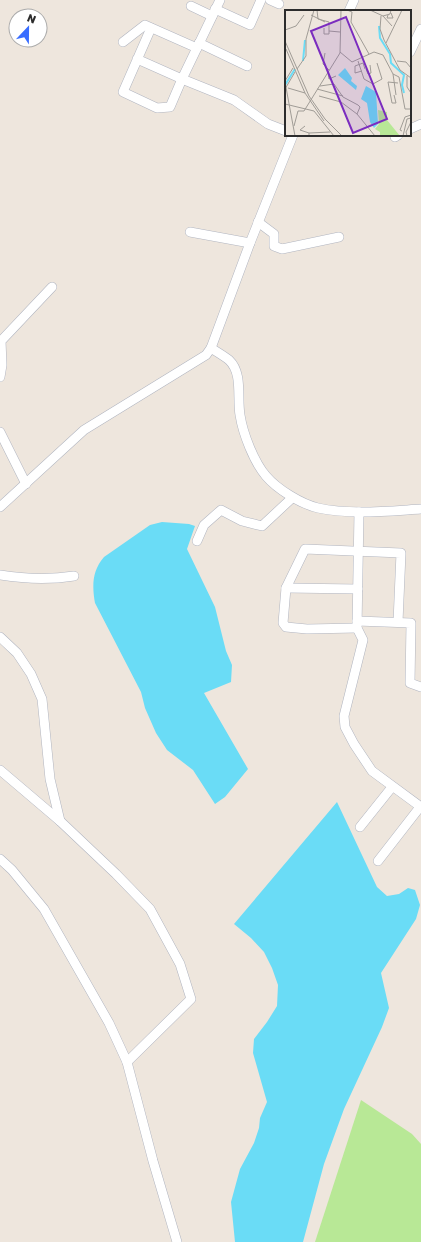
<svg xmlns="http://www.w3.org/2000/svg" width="421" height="1242" viewBox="0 0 421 1242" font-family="'Golos Text',sans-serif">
	<rect width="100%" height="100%" fill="#eee6dd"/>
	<!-- green -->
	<path fill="#b8e896" d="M361 1100 412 1134 421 1144V1242H315Z"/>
	<!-- water -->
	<g fill="#6adcf6">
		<path d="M162 522 189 524 195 526 187 549 215 607 226 651 232 665 231 682 204 693 248 769 225 797 215 804 193 770 167 750 156 733 145 708 141 692 95 603C92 586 92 571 104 557L150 525Z"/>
		<path d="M337 802 377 887 387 896 399 894 408 888 415 890 420 905 416 919 381 973 389 1008 382 1027 344 1109 324 1164 303 1242H235L231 1202 240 1169 254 1143 259 1128 260 1118 267 1102 253 1053 254 1039 267 1022 277 1006 278 985 272 968 264 952 251 938 234 924Z"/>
	</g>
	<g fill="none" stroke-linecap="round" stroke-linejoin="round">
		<defs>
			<g id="street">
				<path d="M220 0 182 79 234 100 268 124 286 131"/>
				<path d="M270 0 279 4"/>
				<path d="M191 6 212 16"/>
				<path d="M215 9 250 25 261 0"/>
				<path d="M349 11 354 0"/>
				<path d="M123 42 145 25 197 48"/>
				<path d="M199 43 247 66"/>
				<path d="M410 52 421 29"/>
				<path d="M137 59 182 79 170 107 157 108 123 92 151 28"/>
				<path d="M410 129 421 124"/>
				<path d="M395 137 398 135"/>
				<path d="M258 222 274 234V246L282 249 339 237"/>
				<path d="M190 232 250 243"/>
				<path d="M211 348C217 352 224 356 229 360 243 373 237 398 240 415 243 434 254 462 266 476 277 489 301 504 318 508 350 515 388 511 421 509"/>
				<path d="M0 377 2 365 1 341 52 287"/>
				<path d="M0 432 26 484"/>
				<path d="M0 507 84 430 206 355 211 348 250 243 293 135"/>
				<path d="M359 512 357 628 363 640 344 716 345 727 354 744 372 771 421 807"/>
				<path d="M197 541 204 525 221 510 242 521 262 526 292 498"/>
				<path d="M0 575C25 579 49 580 74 576"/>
				<path d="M286 588 358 589"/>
				<path d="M357 621 411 623 410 683 421 687"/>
				<path d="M357 628 307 629 286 627 283 623 286 588 305 549 401 553 398 622"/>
				<path d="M0 637 17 653 31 674 42 699 50 779 60 821 116 874 150 909 180 964 191 999 127 1062 153 1161 177 1242"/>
				<path d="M0 770 60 821"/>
				<path d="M360 827 392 787"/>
				<path d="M0 859 12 870 44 909 109 1023 127 1062"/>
				<path d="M378 861 420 807"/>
			</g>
		</defs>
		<!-- street casing -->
		<use href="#street" stroke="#b1b5c0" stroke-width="10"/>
		<!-- street -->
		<use href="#street" stroke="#fff" stroke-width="9"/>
	</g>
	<!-- overview -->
	<g transform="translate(285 10)">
		<rect width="126" height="126" fill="#eee6dd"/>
		<path d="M93 100 102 102V110L115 126H95V122L90 119 94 114Z" fill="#b8e896"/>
		<path d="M60 58 67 68 66 71 72 76 71 80 53 65ZM81 76 91 82 93 114 89 118 85 112 82 93 76 89Z" fill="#6adcf6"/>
		<path fill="none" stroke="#6adcf6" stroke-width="2" d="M94 16 95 28 105 44 106 53 119 65 117 75 119 83M18 51 20 30M0 75 10 59"/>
		<path fill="none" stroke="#a09c96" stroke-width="1" d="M32 0 33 9 44 12V21L55 22M62 0 67 2 66 12 84 44M85 0 98 6 105 4 106 0M26 5 40 12M103 5 102 8H108L106 3M96 6 95 19 99 30 115 60 126 68M98 6 107 16M39 18V24H44V21M0 20 11 16 19 5M0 31 24 86 40 109 57 126M101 33 117 0M1 39 20 83 39 111M55 42 67 52 89 42 98 45 108 64 111 85M40 43 38 54 44 60M73 51 79 69 88 74 97 69 92 53M112 51 121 52 126 58M12 59 21 46V29L29 0M81 59 83 64 86 63 85 55M77 61 70 63V56L78 53 80 59M43 63 44 69 51 66M108 64 114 67 120 99H126M122 66V77L126 83M0 71 8 58M0 72 10 126M35 76 49 74 58 87 73 95 75 97 72 104 90 126M3 78 20 83M0 79 10 62M32 79 58 86M109 85 111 93H107L103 72 113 73M34 86 56 92 72 104M0 94 29 101 49 126M9 116 13 101H19L55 43 56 0M20 116 15 120 24 123V126M117 121 115 120 120 107 126 105M24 123 45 122M118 126 122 109 126 108M122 126 121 122 126 112"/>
		<path fill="#7b2cbf" fill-opacity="0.15" stroke="#7b2cbf" stroke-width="2" d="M61 7 102 109 68 123 26 21Z"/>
		<rect width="126" height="126" fill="none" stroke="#2c2c2c" stroke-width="2"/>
	</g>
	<!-- north arrow -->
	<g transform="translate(28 28) rotate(22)"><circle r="19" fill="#ffffff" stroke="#ababab"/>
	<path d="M0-3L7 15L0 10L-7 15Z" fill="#396dff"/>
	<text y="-6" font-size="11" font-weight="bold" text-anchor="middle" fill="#2c2c2c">N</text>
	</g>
</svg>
